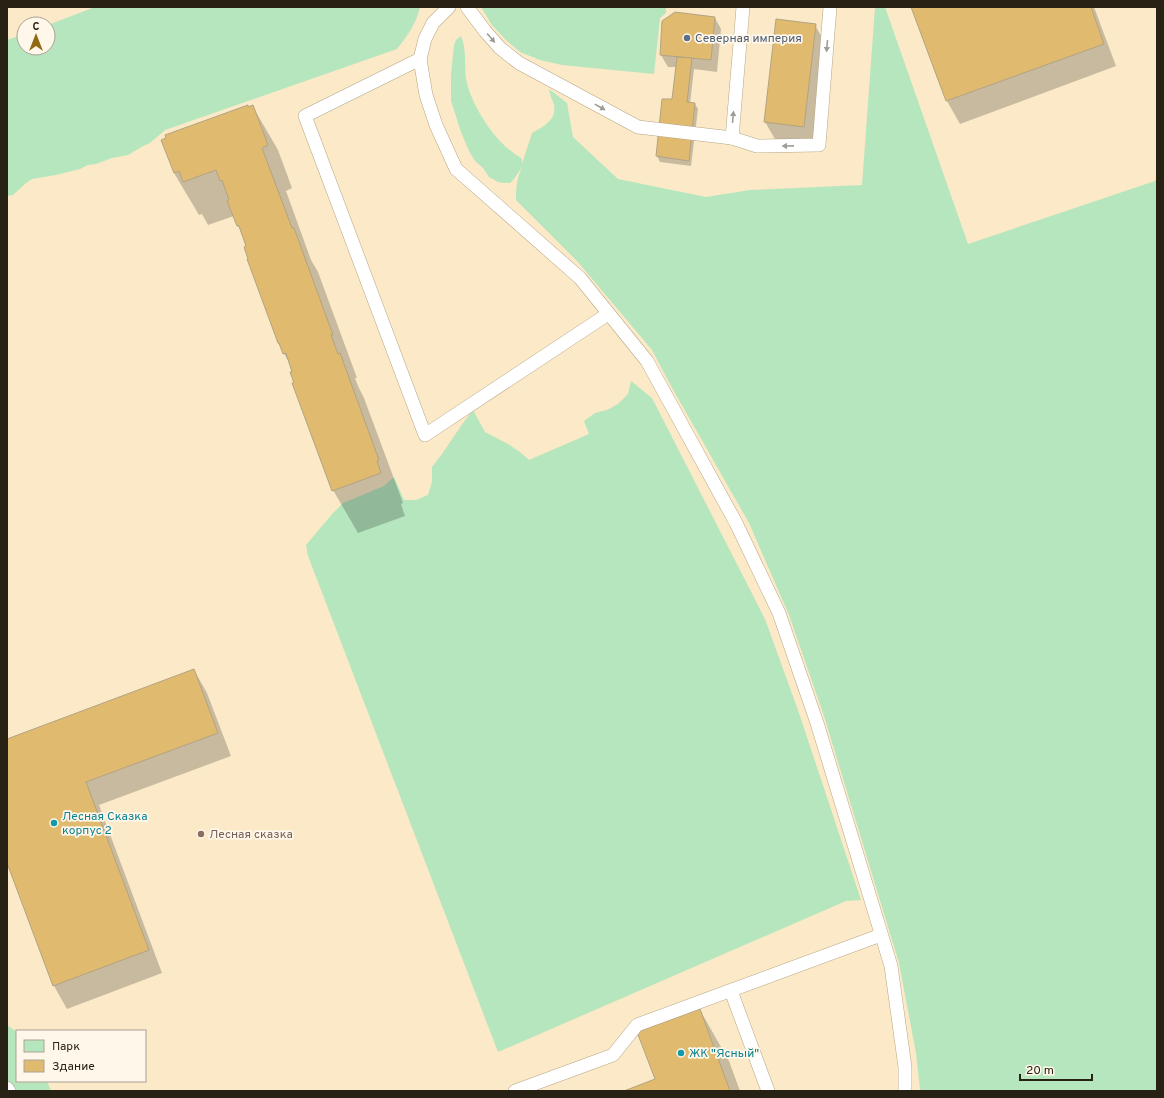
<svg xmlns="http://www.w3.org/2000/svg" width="1164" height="1098" viewBox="0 0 1164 1098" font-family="Overpass,sans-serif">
	<rect width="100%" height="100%" fill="#fbe9c7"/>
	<!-- green -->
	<g fill="#b6e6be">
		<path d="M95 7H420C416 24 408 35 397 49L165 130 150 143 143 146 128 155 112 158 96 164 88 165 80 169 56 175 32 179 26 183 13 195 7 196V40L24 34V48H48V25Z"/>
		<path d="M481 7H666V13L660 18 654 74 562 65 540 60 520 52 506 40 492 25Z"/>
		<path d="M875 7H885L968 244 1155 181 1157 177V1091H922L920 1089 916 1053 899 963 824 716 789 615 749 523 671 386 652 350 577 261 516 200C516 187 517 178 522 167L514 179 510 183H504L498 182 489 177 483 168 475 161 469 151 461 132 451 101V75L454 45 456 40 461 36C467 50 464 64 466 78 469 99 488 130 503 144 508 150 516 154 522 159V164L532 133C543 127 557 120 554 105 552 99 550 95 549 89L567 103 573 137 618 179 706 197 750 190 862 185Z"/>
		<path d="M631 381 652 398 765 619 799 713 861 900 846 901 498 1052 308 556 306 545 333 513 343 503 384 486 394 477 404 500H416L428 495 432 482V467C447 449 458 428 473 410L485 432 508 444 520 452 529 460 589 434 584 421 595 413 607 410 618 404 628 394Z"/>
		<path d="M7 1025 17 1032V1081H47L51 1091H7Z"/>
	</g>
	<!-- shadow -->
	<g fill="#0003">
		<path d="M912 7H1094L1116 66 960 124 947 101Z"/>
		<path d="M715 18 721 29 717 72 694 69 690 103 695 104 698 109 691 166 660 162 657 156 663 100H673L677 67H668L661 55Z"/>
		<path d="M777 21 815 25 825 43 813 144 775 139 765 122Z"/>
		<path d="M253 107 278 150 292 188 286 191 311 260 318 272 357 378H355L358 386 364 398 403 503 401 504 405 516 358 533 333 490 295 383 293 372 291 366 278 343 249 259 247 246 234 216 208 225 202 214 199 215 174 173 249 108Z"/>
		<path d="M194 670 207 693 231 756 99 805 162 973 67 1009 54 986 7 860V740Z"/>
		<path d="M700 1010 729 1061 740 1091H626L656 1080Z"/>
	</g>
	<!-- building -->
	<g fill="#e0bb6f" stroke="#b3a383">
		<path d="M911 7H1091L1104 44 946 101Z"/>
		<path d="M675 12 715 17 711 60 660 55 662 21Z"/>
		<path d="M776 19 816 24 804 127 764 122Z"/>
		<path d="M677 57 692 58 687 102 695 103 689 161 656 156 662 99H672Z"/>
		<path d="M248 105V107L253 105 268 145 262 148 292 228H294L333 335H331L338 354 340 353 379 460 377 461 381 473 332 491 292 383H294L290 372H292L286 353 283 354 279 343H278L247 259H248L244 247 246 246 239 226H237L227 201 229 200 222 180 220 181 216 170 183 182 179 171 174 173 161 140 166 138 165 135Z"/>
		<path d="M194 669 218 733 86 782 149 950 53 986 7 863V739Z"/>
		<path d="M700 1009 730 1091H624L655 1079 637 1032Z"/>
	</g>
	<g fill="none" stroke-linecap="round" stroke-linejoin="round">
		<defs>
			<g id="lane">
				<path d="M449 7 433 23 425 39 420 59 305 116 425 435 608 314"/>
				<path d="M467 7 485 31 500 48 519 63 638 127 732 138 743 7"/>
				<path d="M420 59 426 95 436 125 456 169 580 278 647 361 736 523 779 613 817 723 891 966 905 1067V1091"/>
				<path d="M732 138 757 146 819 145 830 7"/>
				<path d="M731 991 768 1091"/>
				<path d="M7 1088 9 1091"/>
				<path d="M515 1091 613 1055 637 1025 881 935"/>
			</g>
		</defs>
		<!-- lane casing -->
		<use href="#lane" stroke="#b6a686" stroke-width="14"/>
		<!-- lane -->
		<use href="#lane" stroke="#fff" stroke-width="13"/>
	</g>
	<!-- one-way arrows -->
	<defs><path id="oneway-solid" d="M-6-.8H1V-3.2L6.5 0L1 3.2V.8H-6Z"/></defs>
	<g fill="#9e9c96">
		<use href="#oneway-solid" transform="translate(491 38) rotate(49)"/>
		<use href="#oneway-solid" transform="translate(827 46) rotate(95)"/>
		<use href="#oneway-solid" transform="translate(600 107) rotate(29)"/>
		<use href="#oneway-solid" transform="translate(733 117) rotate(-85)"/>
		<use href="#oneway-solid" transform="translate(788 146) rotate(179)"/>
	</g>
	<!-- markers -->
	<circle fill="#5c6f8a" stroke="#fff8ea" stroke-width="1.5" cx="687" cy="38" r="4"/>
	<g fill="#0f9aa8" stroke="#fff8ea" stroke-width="1.5">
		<circle cx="54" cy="823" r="4"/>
		<circle cx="681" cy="1053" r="4"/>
	</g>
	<circle fill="#8d6e63" stroke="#fff8ea" stroke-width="1.5" cx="201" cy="834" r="4"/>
	<g text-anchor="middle" stroke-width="3.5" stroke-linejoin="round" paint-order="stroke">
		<!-- service labels -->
		<g font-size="12" fill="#4e5e75" stroke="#fff8ea" text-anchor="start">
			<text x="695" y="42">Северная империя</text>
		</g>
		<!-- culture labels -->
		<g font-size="12" fill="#0d838f" stroke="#fff8ea" text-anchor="start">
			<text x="62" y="820">Лесная Сказка<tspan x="62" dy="14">корпус 2</tspan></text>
			<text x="689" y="1057">ЖК "Ясный"</text>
		</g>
		<!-- education labels -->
		<g font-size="12" fill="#785e54" stroke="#fff8ea" text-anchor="start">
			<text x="209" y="838">Лесная сказка</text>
		</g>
	</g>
	<!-- border -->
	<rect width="1164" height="1098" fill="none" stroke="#282215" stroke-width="16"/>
	<!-- legend -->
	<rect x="16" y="1030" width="130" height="52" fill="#fff8ea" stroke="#a9a295"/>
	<rect x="24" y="1040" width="20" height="12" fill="#b6e6be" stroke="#a9a295"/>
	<text x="52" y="1050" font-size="12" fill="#282215">Парк</text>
	<rect x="24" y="1060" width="20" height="12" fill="#e0bb6f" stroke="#a9a295"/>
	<text x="52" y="1070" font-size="12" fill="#282215">Здание</text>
	<!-- north arrow -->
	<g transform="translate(36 36)"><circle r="19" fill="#fff8ea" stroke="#a9a295"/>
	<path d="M0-3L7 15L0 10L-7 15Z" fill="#936a14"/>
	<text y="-6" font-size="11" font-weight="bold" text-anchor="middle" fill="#282215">С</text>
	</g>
	<!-- scale -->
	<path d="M1020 1074v6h72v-6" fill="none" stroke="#282215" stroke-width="2"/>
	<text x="1026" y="1074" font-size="12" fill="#282215" stroke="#fff8ea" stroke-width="3" paint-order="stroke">20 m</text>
</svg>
